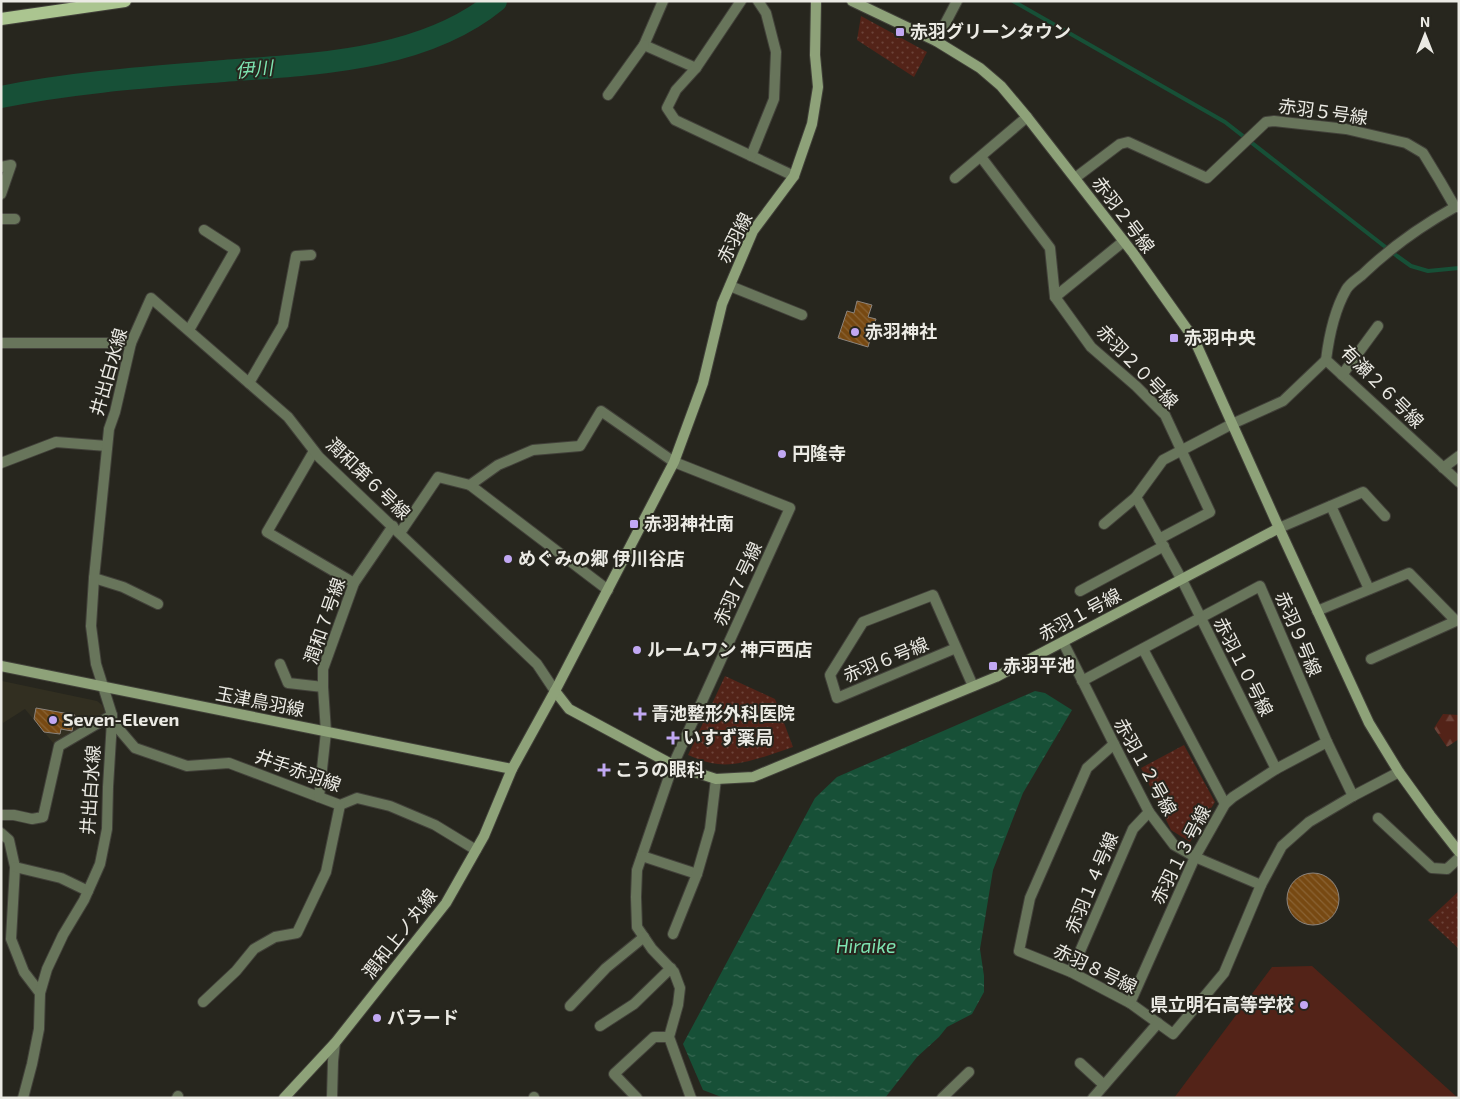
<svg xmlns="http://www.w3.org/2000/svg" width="1460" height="1099" viewBox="0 0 1460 1099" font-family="'Exo 2','Noto Sans JP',sans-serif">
	<defs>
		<pattern id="grass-dots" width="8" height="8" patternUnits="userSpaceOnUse" patternTransform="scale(1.25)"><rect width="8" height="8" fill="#532318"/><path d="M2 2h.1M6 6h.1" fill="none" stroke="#6c4339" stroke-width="1.8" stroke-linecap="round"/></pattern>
		<pattern id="forest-firs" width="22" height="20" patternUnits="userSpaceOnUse" patternTransform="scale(1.25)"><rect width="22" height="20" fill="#532318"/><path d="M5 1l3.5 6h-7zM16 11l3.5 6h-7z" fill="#6c4339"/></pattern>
		<pattern id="water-ripples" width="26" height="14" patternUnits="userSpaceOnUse" patternTransform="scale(1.25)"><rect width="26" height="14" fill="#175037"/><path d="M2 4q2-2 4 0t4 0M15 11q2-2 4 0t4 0" fill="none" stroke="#396954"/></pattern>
		<pattern id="building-back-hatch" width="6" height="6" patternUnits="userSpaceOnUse" patternTransform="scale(1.25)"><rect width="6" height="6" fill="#774912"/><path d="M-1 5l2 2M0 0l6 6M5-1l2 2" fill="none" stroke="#8a6334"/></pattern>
	</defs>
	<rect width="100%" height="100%" fill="#27261e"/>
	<!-- built -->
	<path fill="#322f21" d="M2 681 97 701 102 705 105 712 54 744 25 709 3 723 1 718V685Z"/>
	<!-- grass -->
	<g fill="url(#grass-dots)">
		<path d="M861 16 927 52 914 77 857 40Z"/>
		<path d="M725 676 775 699 793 747C772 754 740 767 718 764 707 763 698 759 688 755Z"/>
		<path d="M1184 745 1215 802 1190 842 1171 830 1141 768Z"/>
		<path d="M1459 891V949L1428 920Z"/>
	</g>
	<!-- forest -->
	<path fill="url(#forest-firs)" d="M1443 714 1459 715V739L1447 747 1434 728Z"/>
	<!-- pitch -->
	<path fill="#532318" d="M1312 966 1458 1098H1174L1272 967Z"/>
	<!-- water -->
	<path fill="url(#water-ripples)" d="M1035 691 1045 693 1072 710 1023 793 993 870 980 949 984 976V992L972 1014 947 1027 939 1037 917 1057 885 1098H724L703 1090 683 1044 815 798 837 777Z"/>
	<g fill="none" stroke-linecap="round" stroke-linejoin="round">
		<!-- stream -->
		<path stroke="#175037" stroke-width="4" d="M1013 1 1225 122 1397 256 1411 266 1428 271 1459 268"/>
		<!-- river -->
		<path stroke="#175037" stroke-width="22" d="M1 97C74 82 149 77 224 71 314 64 423 61 496 1"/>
	</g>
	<!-- building -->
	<g fill="url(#building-back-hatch)" stroke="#8b837c">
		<path d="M857 301 872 305 868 317 876 319 868 347 838 338 847 311 854 313Z"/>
		<path d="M36 708 75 715 72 731 61 729 60 734 44 732 34 719Z"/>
		<circle cx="1313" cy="899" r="26"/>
	</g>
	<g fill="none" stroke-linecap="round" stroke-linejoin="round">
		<defs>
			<g id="street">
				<path d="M663 1 644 45 696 68"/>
				<path d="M741 1 696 68 676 90 667 108 675 120 794 176"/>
				<path d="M936 41 957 1"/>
				<path d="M608 95 644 45"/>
				<path d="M751 156 774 99 776 52 766 13 758 1"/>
				<path d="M981 157 1050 248 1055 297 1091 347 1136 386 1165 415 1210 512 1159 539"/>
				<path d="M1 167 11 165 1 194"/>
				<path d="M955 178 1027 117"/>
				<path d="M1075 178 1120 144 1128 142 1207 178 1266 122 1274 121 1346 129 1406 143 1423 153 1440 181 1455 207"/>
				<path d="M1459 207H1455C1421 226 1390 248 1362 275 1357 279 1349 284 1346 290 1334 311 1329 336 1326 360L1459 482"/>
				<path d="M1 219H15"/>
				<path d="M730 286 802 315"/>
				<path d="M1055 297 1124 241"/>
				<path d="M189 330 235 250 204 230"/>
				<path d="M1 343H131"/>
				<path d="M1342 375 1378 326"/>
				<path d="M249 383 283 325 296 256 311 255"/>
				<path d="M314 451 267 532 354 583"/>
				<path d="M1 463 56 442 107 446"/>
				<path d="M1443 468 1459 456"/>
				<path d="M470 485 608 590"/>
				<path d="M1136 497 1182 580 1276 769"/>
				<path d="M1331 506 1369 589"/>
				<path d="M1104 524 1136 497 1163 460 1232 424 1283 401 1326 360"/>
				<path d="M1279 528 1363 492 1385 516"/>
				<path d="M400 533 438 477 470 485 498 465 533 450 580 446 601 411 674 462 790 508 673 765 637 870 636 897 637 927 652 949 674 972 680 988 678 1005 669 1037 691 1098"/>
				<path d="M94 578 123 587 158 604"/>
				<path d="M1080 591 1164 546"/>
				<path d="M1317 611 1409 573 1456 621 1371 659"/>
				<path d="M1063 642 1114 744 1149 812 1174 845 1195 857 1261 885"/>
				<path d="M956 648 837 698 830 675 863 622 933 595 973 686"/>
				<path d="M1143 649 1225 804"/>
				<path d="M280 664 288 683 323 687"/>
				<path d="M1082 681 1260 586 1327 742 1353 796"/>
				<path d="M112 721 135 748 187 766 229 763 340 805 357 798 390 806 435 825 476 850"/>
				<path d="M1114 744 1087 768 1030 898 1019 951 1071 972 1130 1003 1173 1034 1224 973 1261 885 1282 846 1309 822 1353 796 1399 772"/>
				<path d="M319 797 326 732 323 687V669L354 583 393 526"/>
				<path d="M1 815H14L32 819 43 817 59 746 112 715"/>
				<path d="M1378 818 1432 868 1447 869 1459 858"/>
				<path d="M1 833 9 840 15 867 11 939 24 972 40 993"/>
				<path d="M642 856 697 874"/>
				<path d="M15 867 61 878 88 891"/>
				<path d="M673 934 697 874 710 829 716 779"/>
				<path d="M1071 972 1133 829 1149 812"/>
				<path d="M203 1002 236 971 254 949 275 937 297 933 326 872 340 805"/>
				<path d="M1130 1003 1195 857 1225 804 1233 797 1276 769 1327 742"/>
				<path d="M570 1006 606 968 644 937"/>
				<path d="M600 1026 634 1004 671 968"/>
				<path d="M1080 1063 1104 1085"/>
				<path d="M534 1097V1098"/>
				<path d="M23 1098 32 1064 39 1029 40 993 47 969 63 935 84 900 100 864 107 829 108 787 112 721V715L96 664 91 626 94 578 109 429 115 412 131 343 151 298 288 417 319 457 537 664 555 691"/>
				<path d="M177 1098 178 1096"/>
				<path d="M332 1098 333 1061 335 1043"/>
				<path d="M637 1098 614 1074 654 1037H669"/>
				<path d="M942 1098 969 1072"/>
				<path d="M1093 1098 1158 1023"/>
			</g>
			<g id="secondary">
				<path d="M852 1 936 41 980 68 1001 86 1027 117 1133 253 1194 339 1279 528 1369 723 1399 772 1430 815 1459 852"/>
				<path d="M1 666 512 769"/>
				<path d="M555 691 569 709 673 765 716 779 753 777 996 677 1279 528"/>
				<path d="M284 1098 335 1043 446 903 484 836 512 769 555 691 674 462 703 383 722 304 753 231 794 176 812 124 818 87 815 55 816 1"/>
			</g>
			<path id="primary" d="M1 19 125 1"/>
		</defs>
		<!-- street casing -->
		<use href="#street" stroke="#42413a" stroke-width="12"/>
		<!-- secondary casing -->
		<use href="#secondary" stroke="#42413a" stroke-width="12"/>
		<!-- primary casing -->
		<use href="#primary" stroke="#42413a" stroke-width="14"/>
		<!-- street -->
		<use href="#street" stroke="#68755b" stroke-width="10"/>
		<!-- secondary -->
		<use href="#secondary" stroke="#8ea279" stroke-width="10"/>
		<!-- primary -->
		<use href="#primary" stroke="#abc590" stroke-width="12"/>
	</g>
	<!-- markers -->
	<g fill="#c1a8f3" stroke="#27261e" stroke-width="2">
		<rect x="895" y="27" width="10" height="10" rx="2.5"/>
		<circle cx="855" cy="332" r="5"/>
		<rect x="1169" y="333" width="10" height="10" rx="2.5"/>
		<circle cx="782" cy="454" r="5"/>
		<rect x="629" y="519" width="10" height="10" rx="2.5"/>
		<circle cx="508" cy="559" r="5"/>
		<circle cx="637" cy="650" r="5"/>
		<rect x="988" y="661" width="10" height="10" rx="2.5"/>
		<path d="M637.5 706.5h5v5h5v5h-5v5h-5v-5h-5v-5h5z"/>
		<circle cx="53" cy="720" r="5"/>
		<path d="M670.5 730.5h5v5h5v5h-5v5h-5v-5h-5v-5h5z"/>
		<path d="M601.5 762.5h5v5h5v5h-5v5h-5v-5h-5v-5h5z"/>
		<circle cx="1304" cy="1005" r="5"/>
		<circle cx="377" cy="1018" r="5"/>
	</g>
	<g text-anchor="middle" stroke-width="4" stroke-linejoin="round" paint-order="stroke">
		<!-- poi labels -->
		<g font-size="18" font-weight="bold" fill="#ebeae4" stroke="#27261e" text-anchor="start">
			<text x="910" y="38">赤羽グリーンタウン</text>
			<text x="865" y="338">赤羽神社</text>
			<text x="1184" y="344">赤羽中央</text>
			<text x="792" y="460">円隆寺</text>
			<text x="644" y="530">赤羽神社南</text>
			<text x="518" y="565">めぐみの郷 伊川谷店</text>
			<text x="647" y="656">ルームワン 神戸西店</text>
			<text x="1003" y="672">赤羽平池</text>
			<text x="651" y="720">青池整形外科医院</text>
			<text x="63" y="726">Seven-Eleven</text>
			<text x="683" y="744">いすず薬局</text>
			<text x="615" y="776">こうの眼科</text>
			<text x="1294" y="1011" text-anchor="end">県立明石高等学校</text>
			<text x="387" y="1024">バラード</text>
		</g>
		<!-- street labels -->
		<g font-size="18" fill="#ebeae4" stroke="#27261e">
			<text transform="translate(1323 112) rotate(8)" y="6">赤羽５号線</text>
			<text transform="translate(1123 215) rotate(53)" y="6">赤羽２号線</text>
			<text transform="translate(735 238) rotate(-63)" y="6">赤羽線</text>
			<text transform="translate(1137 367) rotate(46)" y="6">赤羽２０号線</text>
			<text transform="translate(109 372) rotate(-74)" y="6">井出白水線</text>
			<text transform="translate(1382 387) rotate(45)" y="6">有瀬２６号線</text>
			<text transform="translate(368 479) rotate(44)" y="6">潤和第６号線</text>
			<text transform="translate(738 584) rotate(-65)" y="6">赤羽７号線</text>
			<text transform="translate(1080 615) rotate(-28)" y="6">赤羽１号線</text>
			<text transform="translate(325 621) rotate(-71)" y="6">潤和７号線</text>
			<text transform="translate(1298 634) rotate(67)" y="6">赤羽９号線</text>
			<text transform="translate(886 660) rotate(-22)" y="6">赤羽６号線</text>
			<text transform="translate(1243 667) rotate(63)" y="6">赤羽１０号線</text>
			<text transform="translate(260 702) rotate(11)" y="6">玉津鳥羽線</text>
			<text transform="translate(1145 767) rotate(61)" y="6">赤羽１２号線</text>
			<text transform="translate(298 771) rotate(20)" y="6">井手赤羽線</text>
			<text transform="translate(91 790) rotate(-86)" y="6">井出白水線</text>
			<text transform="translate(1181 855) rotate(-63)" y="6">赤羽１３号線</text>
			<text transform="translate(1092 883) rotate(-67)" y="6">赤羽１４号線</text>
			<text transform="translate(400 934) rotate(-52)" y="6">潤和上ノ丸線</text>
			<text transform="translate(1095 969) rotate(26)" y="6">赤羽８号線</text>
		</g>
		<!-- water labels -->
		<g font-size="19" font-style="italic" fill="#7ee4b1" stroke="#27261e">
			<text transform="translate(254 69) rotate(-5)" y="7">伊川</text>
			<text x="866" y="953">Hiraike</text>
		</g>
	</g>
	<!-- border -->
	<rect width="1460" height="1099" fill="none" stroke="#ebeae4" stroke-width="5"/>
	<!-- north arrow -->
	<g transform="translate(1425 35)" stroke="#27261e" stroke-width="4" paint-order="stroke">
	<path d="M0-4L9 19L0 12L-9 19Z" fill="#ebeae4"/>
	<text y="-8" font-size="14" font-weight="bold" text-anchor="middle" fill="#ebeae4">N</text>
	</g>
</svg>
